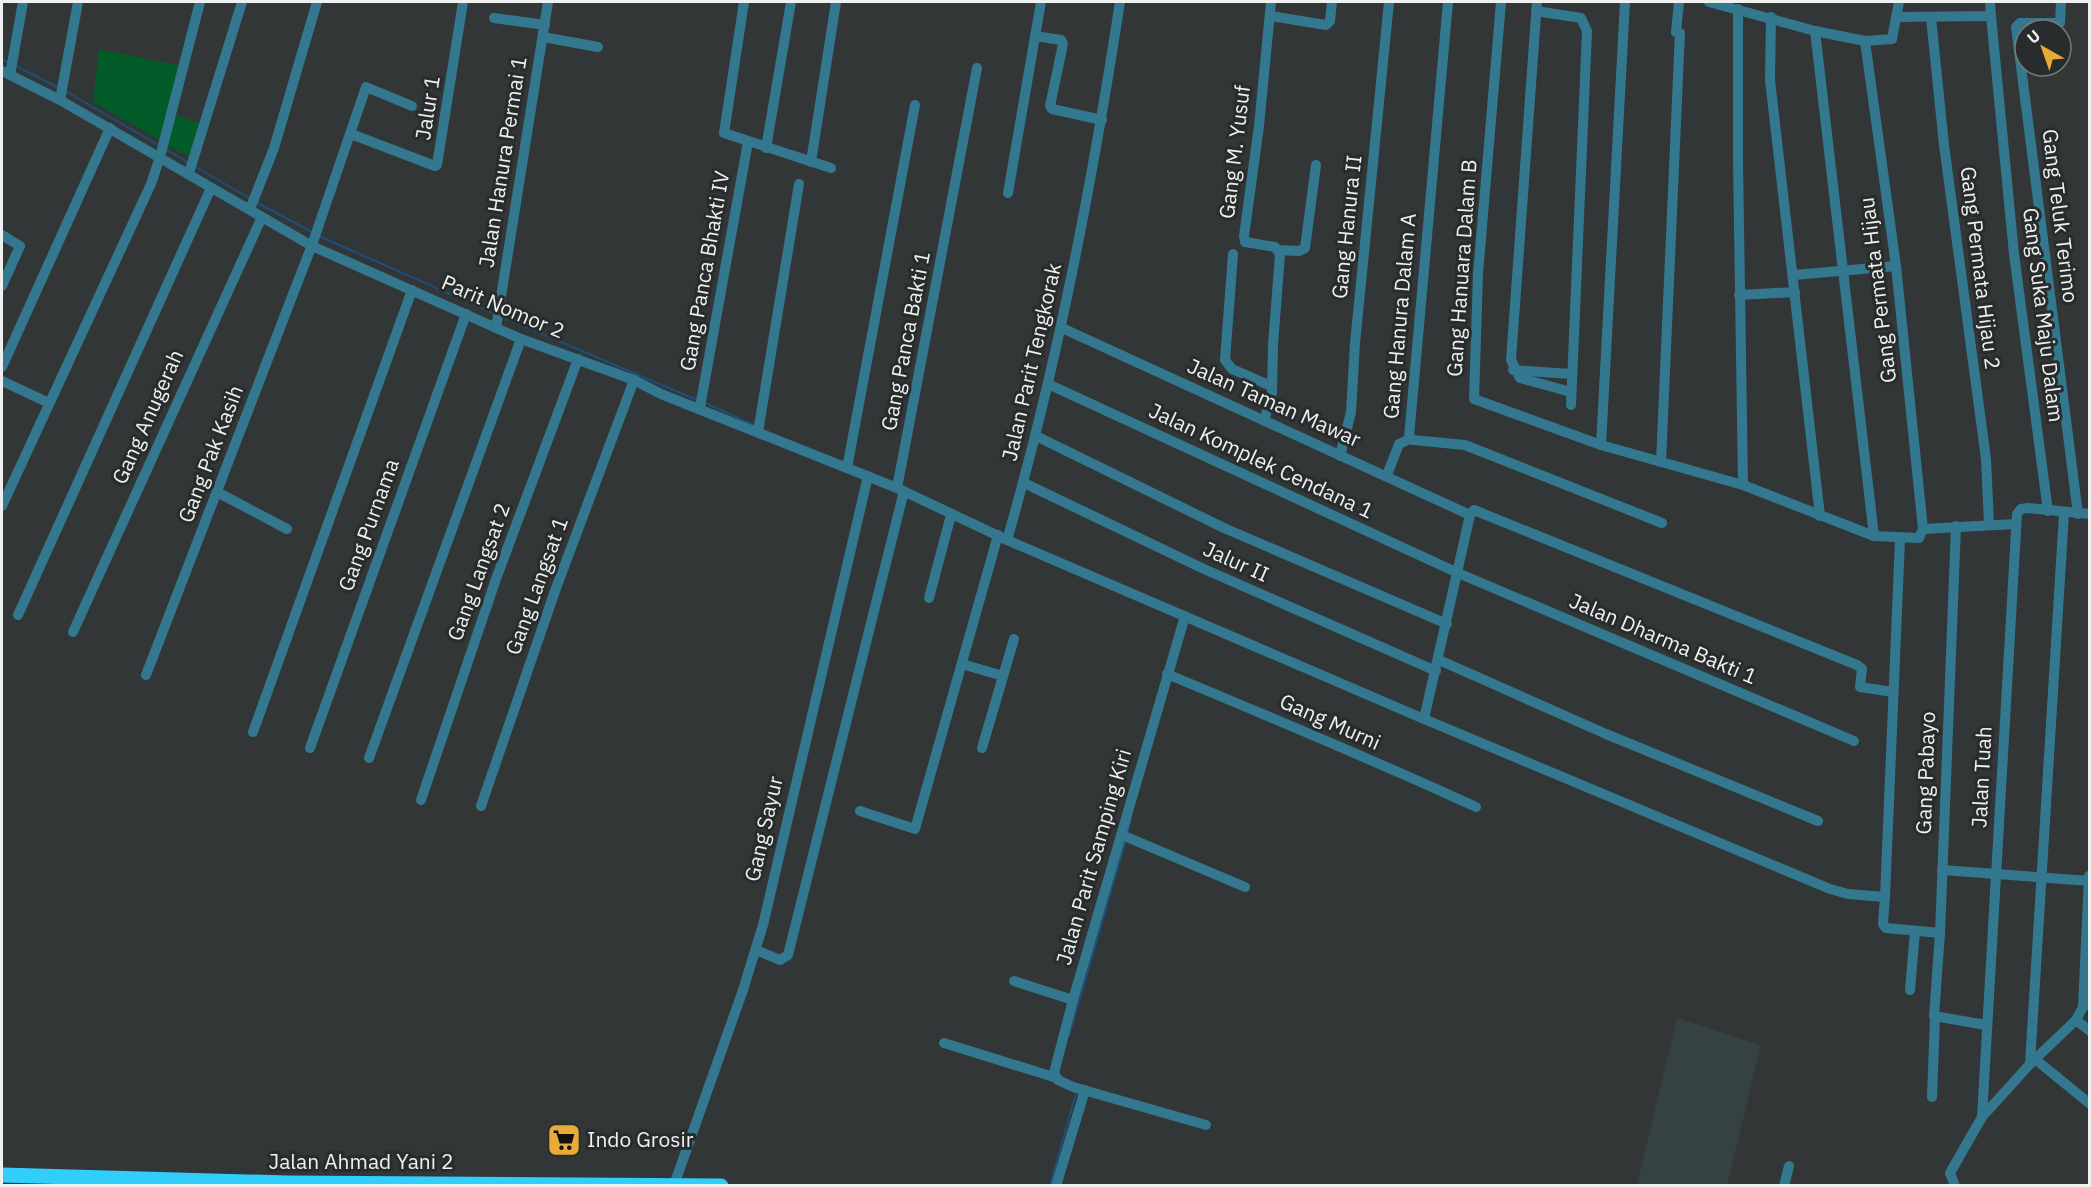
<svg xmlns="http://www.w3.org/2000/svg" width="2091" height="1187" viewBox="0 0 2091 1187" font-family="'IBM Plex Sans',sans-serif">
	<rect width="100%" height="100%" fill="#323636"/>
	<!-- built -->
	<path fill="#364141" d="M1677 1018 1761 1045 1727 1185H1637Z"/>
	<!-- green -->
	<g fill="#025c2a">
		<path d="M99 49 180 66 160 140 93 102Z"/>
		<path d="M174 114 200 123 189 156 168 146Z"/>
	</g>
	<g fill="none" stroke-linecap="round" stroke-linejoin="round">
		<!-- stream -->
		<g stroke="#1c4f7a" stroke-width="2">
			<path d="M2 59 8 62"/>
			<path d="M16 66 59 88"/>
			<path d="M67 92 160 146"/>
			<path d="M165 149 189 163"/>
			<path d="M194 166 251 199"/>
			<path d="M256 202 312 232"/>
			<path d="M319 236 495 314"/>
			<path d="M500 316 697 400"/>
			<path d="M705 403 754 425"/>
			<path d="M1127 834 1131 819"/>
			<path d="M1069 1036 1126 840"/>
			<path d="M1050 1186 1076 1093"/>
		</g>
		<!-- minor -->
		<g stroke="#33788e" stroke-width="10">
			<path d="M744 2 724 133 831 168"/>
			<path d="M1120 2C1092 183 1058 363 1007 540L1424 719 1470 515 1474 510 1857 665 1862 669 1860 687 1893 692"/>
			<path d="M1448 2 1409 437 1413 440 1465 445 1662 523"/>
			<path d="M1501 2 1478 274 1474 399 1601 445 1743 485 1874 536 1919 538 1923 529 1896 266 1865 41 1815 31 1709 2"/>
			<path d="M1537 2 1511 360 1520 378 1571 392"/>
			<path d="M2061 2 2060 23H2020L2016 27 2078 514"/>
			<path d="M1738 9V160L1743 485"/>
			<path d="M1536 11 1581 18 1587 31 1571 405"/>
			<path d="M1270 16 1326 25 1330 21 1332 2"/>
			<path d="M1991 16 2014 254 2048 511"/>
			<path d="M1771 17 1770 80 1820 516"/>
			<path d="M1896 17 1991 16 1990 2"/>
			<path d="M494 18 545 25"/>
			<path d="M1931 18 1944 145 1986 459 1989 524"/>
			<path d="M1815 31 1874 536"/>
			<path d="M1035 36 1061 40 1063 44 1050 106 1052 109 1102 120"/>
			<path d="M543 37 598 47"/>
			<path d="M1865 41 1892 39 1899 2"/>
			<path d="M2 71 60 100 312 246 521 339 634 380 661 394 897 488 1007 540"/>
			<path d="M10 75 23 2"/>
			<path d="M60 100 78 2"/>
			<path d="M351 134 435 166 437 165 463 2"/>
			<path d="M766 148 791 2"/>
			<path d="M811 162 836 2"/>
			<path d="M189 173 242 2"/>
			<path d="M1008 193 1041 2"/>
			<path d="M250 209 274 148 317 2"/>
			<path d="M2 235 20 246 2 286"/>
			<path d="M1278 250 1299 251 1305 248 1316 165"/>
			<path d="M1233 254 1225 360 1232 369 1271 386"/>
			<path d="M1794 275 1896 266"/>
			<path d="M1739 295 1795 292"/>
			<path d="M496 328 548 2"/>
			<path d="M1062 328 1470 515"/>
			<path d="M2 367 110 128"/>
			<path d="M1513 370 1571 374"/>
			<path d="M2 381 49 403"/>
			<path d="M1048 384 1458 573 1854 741"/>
			<path d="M700 407 748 142"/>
			<path d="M1264 421 1272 393 1273 345 1280 254 1275 247 1245 242 1244 236 1259 126 1271 2"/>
			<path d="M758 432 799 184"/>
			<path d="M1036 436 1224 528 1447 624"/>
			<path d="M1601 445 1625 2"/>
			<path d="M1340 456 1351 412 1355 343 1389 2"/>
			<path d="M1661 462 1679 54 1680 33 1676 32 1679 2"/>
			<path d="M847 468 915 105"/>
			<path d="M1387 475 1399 444 1410 439"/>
			<path d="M1024 483 1204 569 1436 671"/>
			<path d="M897 488 977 68"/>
			<path d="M217 492 287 529"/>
			<path d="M2 506 151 184 160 157 200 2"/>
			<path d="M1956 526 1940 933 1934 1016 1986 1025"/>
			<path d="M1923 529 2016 524"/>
			<path d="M929 598 951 515"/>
			<path d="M18 615 211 188"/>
			<path d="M1185 616 1073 1000 1054 1073 1058 1080 1073 1087 1206 1125"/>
			<path d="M73 632 261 219"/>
			<path d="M1439 660 1606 734 1818 821"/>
			<path d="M962 664 1003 676"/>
			<path d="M1167 674C1270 717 1374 760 1476 807"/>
			<path d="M146 675 312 245 366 87 412 106"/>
			<path d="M1424 719 1830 889 1848 894 1885 897 1883 924 1886 928 1940 933"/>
			<path d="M253 732 412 290"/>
			<path d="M310 748 466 314"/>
			<path d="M982 748 1014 639"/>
			<path d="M369 758 521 339"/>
			<path d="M421 800 496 579 578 359"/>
			<path d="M481 806 555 591 634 380"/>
			<path d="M860 811 915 829 998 535"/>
			<path d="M1122 835 1245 887"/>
			<path d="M1942 870 2090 881"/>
			<path d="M1885 897 1900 539"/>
			<path d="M756 950 780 960 788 955 904 491"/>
			<path d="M1014 981 1073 1000"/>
			<path d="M1910 990 1915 931"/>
			<path d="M2083 1007 2089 876"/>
			<path d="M2076 1020 2090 1031"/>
			<path d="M944 1043 1057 1078"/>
			<path d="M2035 1059 2090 1104"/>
			<path d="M2030 1064 2064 513"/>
			<path d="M1932 1097 1935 1018"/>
			<path d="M1982 1117 2017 514 2021 509 2028 508 2090 514"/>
			<path d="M674 1185 743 990 763 925 868 476"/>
			<path d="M1056 1186 1085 1090"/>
			<path d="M1784 1186 1789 1166"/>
			<path d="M1955 1186 1950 1173 1982 1117 2030 1064 2076 1020 2083 1007 2090 1002"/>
		</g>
		<!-- highway -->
		<path stroke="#31cdfb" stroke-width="15" d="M2 1175 287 1183 721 1186"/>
	</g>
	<!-- icons -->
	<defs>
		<symbol id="supermarket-square" viewBox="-11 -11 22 22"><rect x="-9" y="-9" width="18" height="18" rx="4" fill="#e8ab37" stroke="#292c2c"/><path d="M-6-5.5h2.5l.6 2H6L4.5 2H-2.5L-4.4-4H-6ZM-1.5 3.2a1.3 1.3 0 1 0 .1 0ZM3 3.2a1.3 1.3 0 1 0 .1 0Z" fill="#111"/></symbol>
	</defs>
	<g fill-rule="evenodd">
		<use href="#supermarket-square" x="545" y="1121" width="38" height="38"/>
	</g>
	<g text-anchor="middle" stroke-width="6" stroke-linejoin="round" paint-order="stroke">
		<!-- street labels -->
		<g font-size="21" fill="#eff1f1" stroke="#292c2c">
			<text transform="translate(428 108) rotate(-81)" y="7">Jalur 1</text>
			<text transform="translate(1235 152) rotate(-83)" y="7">Gang M. Yusuf</text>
			<text transform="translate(503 162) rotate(-81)" y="7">Jalan Hanura Permai 1</text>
			<text transform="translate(2060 216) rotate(83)" y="7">Gang Teluk Terimo</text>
			<text transform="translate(1347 227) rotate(-84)" y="7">Gang Hanura II</text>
			<text transform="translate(1462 268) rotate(-86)" y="7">Gang Hanuara Dalam B</text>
			<text transform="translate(1980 268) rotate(83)" y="7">Gang Permata Hijau 2</text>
			<text transform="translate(705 271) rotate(-80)" y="7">Gang Panca Bhakti IV</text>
			<text transform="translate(1878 290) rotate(-97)" y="7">Gang Permata Hijau</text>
			<text transform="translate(503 307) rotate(23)" y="7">Parit Nomor 2</text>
			<text transform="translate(2043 315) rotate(83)" y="7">Gang Suka Maju Dalam</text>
			<text transform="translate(1400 316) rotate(-85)" y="7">Gang Hanura Dalam A</text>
			<text transform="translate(906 341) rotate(-79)" y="7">Gang Panca Bakti 1</text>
			<text transform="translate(1032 362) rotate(-77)" y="7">Jalan Parit Tengkorak</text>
			<text transform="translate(1274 403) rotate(24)" y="7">Jalan Taman Mawar</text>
			<text transform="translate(148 417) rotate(-66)" y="7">Gang Anugerah</text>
			<text transform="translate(211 454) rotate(-69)" y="7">Gang Pak Kasih</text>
			<text transform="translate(1261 461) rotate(25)" y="7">Jalan Komplek Cendana 1</text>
			<text transform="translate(369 525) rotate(-70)" y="7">Gang Purnama</text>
			<text transform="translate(1236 562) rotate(24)" y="7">Jalur II</text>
			<text transform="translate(479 572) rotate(-70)" y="7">Gang Langsat 2</text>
			<text transform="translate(537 586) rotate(-70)" y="7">Gang Langsat 1</text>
			<text transform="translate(1663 639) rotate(23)" y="7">Jalan Dharma Bakti 1</text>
			<text transform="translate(1330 722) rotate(24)" y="7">Gang Murni</text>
			<text transform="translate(1926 773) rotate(-88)" y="7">Gang Pabayo</text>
			<text transform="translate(1982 777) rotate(-87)" y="7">Jalan Tuah</text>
			<text transform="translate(764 829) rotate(-77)" y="7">Gang Sayur</text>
			<text transform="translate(1094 857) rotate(-74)" y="7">Jalan Parit Samping Kiri</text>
			<text x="361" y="1169">Jalan Ahmad Yani 2</text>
		</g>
		<!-- poi labels -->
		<g font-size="21" fill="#eff1f1" stroke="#292c2c" text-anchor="start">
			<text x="587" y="1147">Indo Grosir</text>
		</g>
	</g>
	<!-- border -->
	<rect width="2091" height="1187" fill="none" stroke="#eff1f1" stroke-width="6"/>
	<!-- north arrow -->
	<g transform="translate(2043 48) rotate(320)"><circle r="28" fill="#292c2c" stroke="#787b7b" stroke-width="1.5"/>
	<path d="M0-4.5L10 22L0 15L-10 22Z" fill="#e8ab37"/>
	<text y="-9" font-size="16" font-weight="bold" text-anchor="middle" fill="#eff1f1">U</text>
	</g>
</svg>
